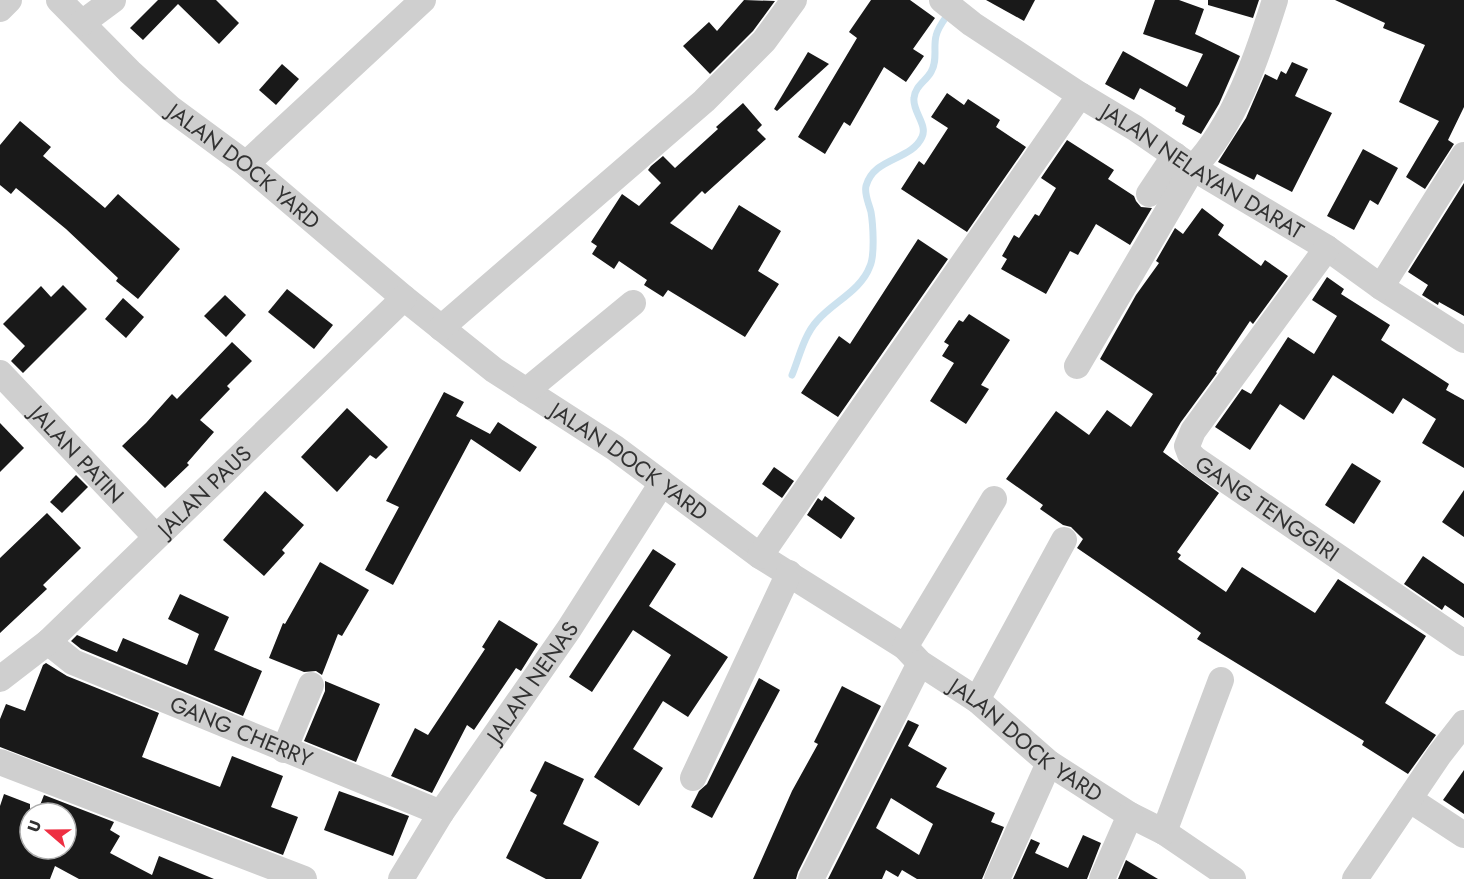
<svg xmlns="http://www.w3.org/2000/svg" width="1464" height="879" viewBox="0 0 1464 879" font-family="Jost,sans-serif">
	<rect width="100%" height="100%" fill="#fff"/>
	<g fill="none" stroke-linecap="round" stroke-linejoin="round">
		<!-- stream -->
		<path stroke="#cce2ef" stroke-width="7" d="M792 375C799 358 804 335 817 321 833 302 861 291 870 266 875 255 873 224 871 212 869 204 864 194 866 186 874 157 911 161 922 137 928 125 912 111 914 98 915 86 926 81 931 72 938 60 933 48 936 36 938 27 944 20 949 13"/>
	</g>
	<!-- building -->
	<g fill="#191919" fill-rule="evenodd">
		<path d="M158 0H216L239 23 219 44 178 4 143 40 130 28Z"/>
		<path d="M744 0 775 1 753 31 710 74 683 46 709 22 717 31Z"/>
		<path d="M871 0H910L935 18 913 49 924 56 906 82 884 67 850 126 844 122 825 154 798 137 857 38 849 32Z"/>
		<path d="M986 0H1035L1024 21Z"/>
		<path d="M1155 0H1179L1204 9 1195 34 1240 56 1219 104 1201 134 1182 124 1185 116 1175 111 1176 108 1140 88 1134 100 1105 84 1123 51 1187 87 1203 54 1143 34Z"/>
		<path d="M1208 0H1259L1253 18 1208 5Z"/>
		<path d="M1335 0H1464V107L1448 140 1454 144 1425 189 1406 177 1439 121 1399 102 1425 45 1383 28 1385 23Z"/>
		<path d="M808 52 829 64 777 111 774 109Z"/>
		<path d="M1292 62 1308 69 1295 96 1332 113 1292 192 1257 174 1254 180 1218 162 1246 118 1265 74 1277 80 1281 71 1286 74Z"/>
		<path d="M282 64 299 79 276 105 259 90Z"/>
		<path d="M947 93 964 105 968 99 1000 120 996 127 1026 147 967 232 901 189 919 161 924 165 948 128 931 117Z"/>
		<path d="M743 103 762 125 757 130 766 139 705 194 702 191 670 223 712 250 739 205 781 231 758 271 779 284 745 337 668 290 663 297 644 285 647 280 619 261 614 269 592 254 597 246 591 242 622 194 639 206 661 183 648 170 651 166 663 156 675 168 718 129 716 127Z"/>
		<path d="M20 121 51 147 43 156 105 208 118 194 180 249 138 299 116 281 118 278 66 229 16 188 11 194 0 185V145Z"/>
		<path d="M1067 140 1114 170 1108 179 1134 196 1136 201 1141 207 1152 208 1130 245 1096 224 1078 255 1070 251 1046 294 1001 269 1007 259 1002 256 1014 235 1019 238 1035 214 1039 216 1056 188 1041 178Z"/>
		<path d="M1363 149 1398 168 1378 205 1370 200 1354 230 1327 216Z"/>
		<path d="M1464 183V316L1439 302 1438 305 1422 295 1428 285 1408 272Z"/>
		<path d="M1202 208 1224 225 1218 235 1261 266 1265 260 1288 276 1253 324 1250 321 1216 372 1217 373 1181 422 1163 452 1219 493 1177 552 1181 555 1178 559 1226 592 1242 567 1315 613 1338 579 1426 636 1385 703 1436 735 1408 774 1362 745 1364 741 1197 639 1201 633 1077 548 1083 539 1071 527 1063 525 1040 509 1043 505 1006 479 1056 411 1089 435 1107 410 1131 427 1153 394 1100 359 1136 295 1159 263 1156 261 1175 228 1183 234Z"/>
		<path d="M918 239 948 259 838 417 801 393 839 336 850 344Z"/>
		<path d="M1327 277 1344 289 1341 294 1390 325 1381 340 1449 384 1446 390 1464 400V468L1422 443 1436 419 1403 398 1393 414 1333 375 1304 420 1280 404 1250 450 1215 427 1242 389 1251 394 1288 337 1314 354 1337 316 1312 300Z"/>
		<path d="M63 285 87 309 23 373 11 361 25 346 3 324 41 286 51 297Z"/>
		<path d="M287 289 333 325 314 349 268 312Z"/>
		<path d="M225 295 246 315 226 337 204 316Z"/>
		<path d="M123 298 144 317 126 338 105 319Z"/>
		<path d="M969 314 1010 340 981 385 989 389 966 424 930 401 954 363 942 356 949 345 944 342 959 320 963 322Z"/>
		<path d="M232 342 252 361 227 386 230 389 200 420 214 432 187 463 189 465 165 488 122 446 146 423 172 394 177 399Z"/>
		<path d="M444 392 464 402 456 416 490 434 498 422 537 447 520 472 471 439 393 585 365 570 399 507 386 501Z"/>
		<path d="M347 408 388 447 376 459 370 455 337 492 301 457Z"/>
		<path d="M0 423 24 448 0 472Z"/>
		<path d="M1352 463 1381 481 1354 524 1325 505Z"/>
		<path d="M774 467 794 481 782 498 762 484Z"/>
		<path d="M76 475 88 487 62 513 50 502Z"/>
		<path d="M1464 490V537L1442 522Z"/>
		<path d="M265 491 304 525 282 550 285 553 264 576 223 540Z"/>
		<path d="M825 496 855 518 841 539 807 515 818 498 822 501Z"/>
		<path d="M47 513 81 548 43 585 47 589 0 633V558Z"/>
		<path d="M653 549 676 564 649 606 728 657 688 717 663 701 633 749 663 768 639 806 594 777 671 655 633 630 592 692 569 677Z"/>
		<path d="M1423 556 1464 584V618L1445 605 1442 610 1404 584Z"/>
		<path d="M320 562 369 590 342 636 338 634 322 675 316 671 304 672 269 658 283 623 285 624Z"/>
		<path d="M180 594 229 617 214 650 262 671 243 716 81 649 71 641 77 635 117 652 123 638 187 665 199 634 168 619Z"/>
		<path d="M499 620 538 644 521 671 516 668 474 730 467 725 432 793 391 776 415 728 428 735 485 649 482 647Z"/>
		<path d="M46 663 67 676 159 713 142 757 220 787 232 756 283 776 271 807 298 817 283 855 0 747V719L6 704 25 711 43 665Z"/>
		<path d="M759 678 780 690 712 818 691 807 699 791 707 784Z"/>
		<path d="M325 681 380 704 356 762 304 741 325 691Z"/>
		<path d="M842 686 881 706 798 872 796 879H753L792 791 818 744 814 742Z"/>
		<path d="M908 720 919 725 908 746 947 768 936 787 995 813 991 822 1004 827 982 879H917L902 870 898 877 886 870 882 879H828ZM891 798 933 824 919 855 876 828Z"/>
		<path d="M545 761 584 779 563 824 599 842 581 879H546L506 858 537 795 530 791Z"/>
		<path d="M1464 770V814L1443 800Z"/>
		<path d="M339 791 409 816 393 856 324 830Z"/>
		<path d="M4 794 30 804V849H66V813H37L44 795 114 822 110 830 120 836 110 853 152 875 159 856 214 879H79L55 866 50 879H0V806Z"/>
		<path d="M1083 835 1101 843 1087 879H1013L1031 839 1040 843 1035 853 1068 868Z"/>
		<path d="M1126 860 1158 879H1118Z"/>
	</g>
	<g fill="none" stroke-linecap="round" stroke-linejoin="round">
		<!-- minor -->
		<g stroke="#cfcfcf" stroke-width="26">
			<path id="s1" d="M59 0 130 72 170 108 246 164 404 298 494 370 615 448 760 556 905 647 920 663 977 700 1049 763 1130 815 1164 832 1233 879"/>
			<path id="s2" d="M942 0 972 24 1080 95 1135 128 1193 168 1327 248 1381 287 1464 340"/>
			<path d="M0 9 9 0"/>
			<path d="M82 23 113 0"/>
			<path d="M246 164 423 0"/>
			<path d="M1149 194 1175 155"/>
			<path id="s3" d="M1327 248 1193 431 1187 446 1190 454 1195 459 1464 643"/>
			<path d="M1381 287 1464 155"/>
			<path d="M441 328 704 101 764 41 794 0"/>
			<path d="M1077 366 1193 168C1235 124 1257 57 1275 0"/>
			<path id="s4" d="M0 373 155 536"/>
			<path d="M526 391 633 303"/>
			<path d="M760 556 1080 95"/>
			<path id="s5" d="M48 642 73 662 441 813"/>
			<path d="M905 647 994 499"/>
			<path id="s6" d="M0 679 48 642 404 298"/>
			<path d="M977 700 1064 540"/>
			<path d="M284 750 311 685"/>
			<path d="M0 762 304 879"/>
			<path d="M693 778 789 573"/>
			<path d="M1409 799 1464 835"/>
			<path d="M1164 832 1221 680"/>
			<path id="s7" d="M401 879 441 813 569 629 662 483"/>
			<path d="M811 879 920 663"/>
			<path d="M997 879 1049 763"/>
			<path d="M1102 879 1130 815"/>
			<path d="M1355 879 1439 755 1464 723"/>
		</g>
	</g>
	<g text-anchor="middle" stroke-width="6" stroke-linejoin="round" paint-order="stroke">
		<!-- street labels -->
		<g font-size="22" fill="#323232" stroke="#fff">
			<text dy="8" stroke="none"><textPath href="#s1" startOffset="249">JALAN DOCK YARD</textPath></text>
			<text dy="8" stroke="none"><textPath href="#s2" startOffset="312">JALAN NELAYAN DARAT</textPath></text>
			<text dy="8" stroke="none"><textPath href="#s4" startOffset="112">JALAN PATIN</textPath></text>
			<text dy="8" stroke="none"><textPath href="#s1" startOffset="735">JALAN DOCK YARD</textPath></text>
			<text dy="8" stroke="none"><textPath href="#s6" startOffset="278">JALAN PAUS</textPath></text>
			<text dy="8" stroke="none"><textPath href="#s3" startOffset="346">GANG TENGGIRI</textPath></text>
			<text dy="8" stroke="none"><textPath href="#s7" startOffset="237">JALAN NENAS</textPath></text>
			<text dy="8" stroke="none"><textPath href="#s5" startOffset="214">GANG CHERRY</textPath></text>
			<text dy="8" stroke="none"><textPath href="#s1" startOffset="1221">JALAN DOCK YARD</textPath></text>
		</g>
	</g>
	<!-- north arrow -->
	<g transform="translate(48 831) rotate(290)"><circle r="28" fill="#ffffff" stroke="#adadad" stroke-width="1.5"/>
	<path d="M0-4.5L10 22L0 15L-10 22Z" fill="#ee2f42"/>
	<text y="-9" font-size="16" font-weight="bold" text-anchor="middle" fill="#323232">U</text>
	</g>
</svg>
